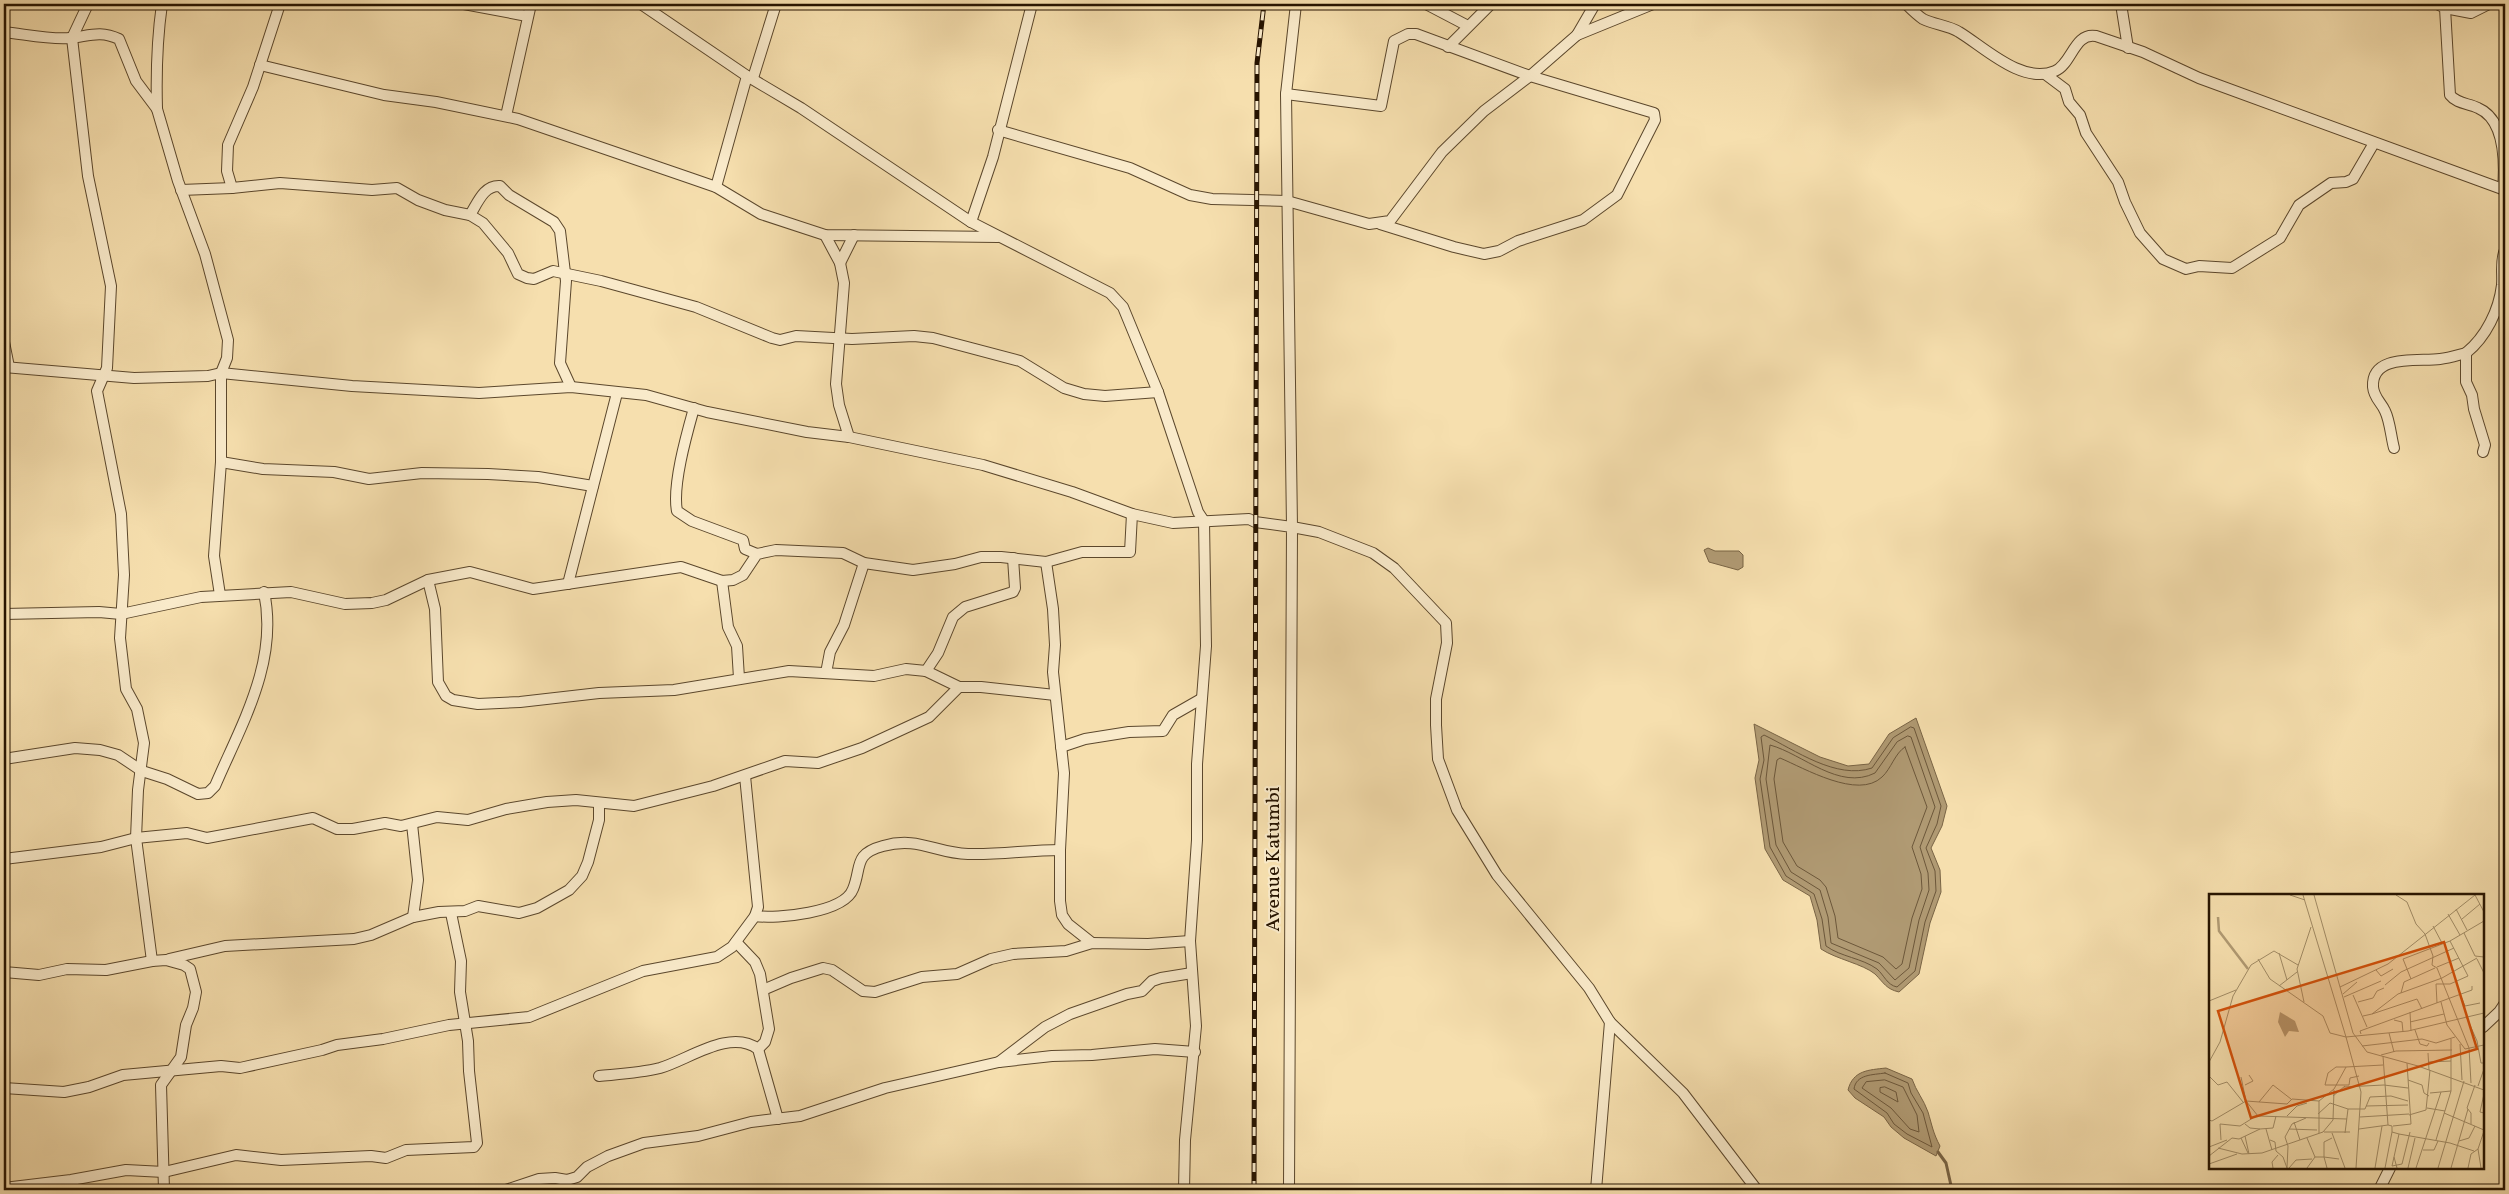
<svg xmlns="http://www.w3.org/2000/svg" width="2509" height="1194" viewBox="0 0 2509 1194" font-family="Vollkorn,serif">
	<rect width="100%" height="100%" fill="#f6dfae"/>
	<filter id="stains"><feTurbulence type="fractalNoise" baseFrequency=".004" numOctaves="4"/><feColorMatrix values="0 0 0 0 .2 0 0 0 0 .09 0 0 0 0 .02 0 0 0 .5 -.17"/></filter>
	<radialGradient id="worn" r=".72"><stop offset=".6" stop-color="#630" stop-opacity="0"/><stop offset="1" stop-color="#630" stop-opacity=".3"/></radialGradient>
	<!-- water -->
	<g fill="#b09a73" stroke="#796445">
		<path d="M1708 548 1715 551H1739L1743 555V567L1738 570 1709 562 1704 550Z"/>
		<path d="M1916 718 1947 806 1942 826 1931 848 1940 870 1941 892 1930 923 1919 974 1899 992C1886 989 1884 983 1875 974 1863 964 1836 959 1821 949L1817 920 1810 896 1783 880 1765 849 1755 778 1759 760 1754 724 1820 757 1848 766 1869 764 1889 734Z"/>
		<path d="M1886 1068 1912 1079C1916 1091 1924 1100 1928 1112 1932 1125 1933 1133 1940 1146L1936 1156 1904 1138 1891 1127 1884 1117 1855 1098 1848 1090C1853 1070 1869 1070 1886 1068Z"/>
	</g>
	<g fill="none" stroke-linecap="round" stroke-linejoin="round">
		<!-- shore -->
		<g stroke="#6c573a" stroke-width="1">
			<path d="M1911 727 1914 728 1941 806 1937 824 1926 848 1935 871 1936 891 1925 922 1915 971 1897 987C1887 985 1884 975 1877 969 1862 958 1841 957 1826 946L1822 919 1814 894 1786 876 1770 847 1760 779 1764 760 1761 737 1764 735C1795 750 1836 780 1872 768L1893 738Z"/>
			<path d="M1908 736 1911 737 1935 807 1920 847 1928 873 1929 890 1919 920 1909 968 1895 980 1879 963 1831 943 1828 917 1820 890 1791 872 1776 845 1766 779 1770 745C1803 754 1839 791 1875 773L1897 742Z"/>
			<path d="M1905 747 1927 807 1912 847 1921 874 1922 889 1912 918 1902 964 1896 969 1883 957 1838 938 1835 916 1826 887 1820 880 1797 866 1783 842 1774 779 1777 760 1780 758C1804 768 1858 800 1882 777 1891 769 1895 753 1905 747Z"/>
			<path d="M1885 1073 1908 1083 1911 1093 1923 1113 1932 1147 1907 1134 1894 1124 1887 1113 1854 1089C1856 1074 1873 1075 1885 1073Z"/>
			<path d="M1885 1080 1903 1087 1917 1115 1919 1132 1910 1129 1891 1108 1862 1088 1866 1082Z"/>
			<path d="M1885 1087 1896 1092 1898 1102 1880 1092V1088Z"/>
		</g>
		<!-- stream -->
		<path stroke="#796445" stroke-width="3" d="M1938 1152 1946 1163 1952 1190"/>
		<defs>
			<g id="minor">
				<path d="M88 4 72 38 88 176 111 286 107 368 97 391 121 514 124 575 120 638 126 689 137 709 144 743 138 790 136 838 152 961 166 960 184 965 190 969 196 992 193 1008 186 1025 181 1057 161 1085 164 1190"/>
				<path d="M464 4 527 16"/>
				<path d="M641 4 747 76 801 108 971 222 1110 293 1123 307 1158 392 1198 512 1204 521 1206 646 1197 764V840L1190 941 1196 1026 1185 1140 1184 1190"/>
				<path d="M1296 4 1286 94 1292 527 1319 532 1373 553 1394 568 1446 623 1447 643 1436 699V725L1438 759 1457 810 1497 875 1589 988 1610 1022 1683 1093 1757 1190"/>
				<path d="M1426 4 1468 26"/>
				<path d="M1906 4C1911 9 1917 15 1923 19 1935 25 1948 25 1959 32 1984 47 2022 85 2055 71 2072 64 2074 32 2096 36L2143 52 2199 78 2505 190"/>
				<path d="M2121 4 2128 48"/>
				<path d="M2437 4 2445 8 2450 95C2457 104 2468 103 2478 108 2506 120 2505 165 2503 190"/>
				<path d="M2445 8 2471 13 2489 4"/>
				<path d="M4 32C24 34 51 40 70 38 89 36 100 30 119 39L136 81 157 109 178 181 205 254 228 340 227 358 221 373V462L214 556 220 595"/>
				<path d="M1577 35 1653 4"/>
				<path d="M1448 47 1491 4"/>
				<path d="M260 65 384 95 436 102 518 119 690 178 716 187 761 214 825 235 998 237"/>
				<path d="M2045 74 2065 89 2069 102 2080 115 2086 133 2118 182 2125 202 2140 233 2163 259 2186 269 2199 266 2232 268 2280 238 2299 205 2331 183 2346 182 2353 179 2374 143"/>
				<path d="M753 78 776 4"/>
				<path d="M1286 94 1381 106 1394 41 1408 34H1416L1530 76 1654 113 1655 120 1617 195 1583 220 1518 241 1499 251 1484 254 1454 247 1380 224"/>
				<path d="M157 109C156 73 157 39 162 4"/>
				<path d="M506 116 531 4"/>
				<path d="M998 130 1130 168 1190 195 1212 199 1287 201 1369 224 1390 221 1442 152 1484 111 1530 76 1577 35 1595 4"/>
				<path d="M716 187 747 76"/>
				<path d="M232 188 227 171 228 145 253 87 280 4"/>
				<path d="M181 190 232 188 280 183 372 190 397 188 418 200 445 210 470 215 483 223 508 253 518 274 527 278 534 279 553 271 601 281 696 307 772 338 780 340 796 336 852 339 914 336 933 338 1020 361 1064 388 1084 394 1105 396 1158 392"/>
				<path d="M470 215C478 202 484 185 500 186L509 195 554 222 560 231 566 281 560 363 571 387"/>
				<path d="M971 222 993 157 1032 4"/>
				<path d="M825 235 840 263 844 283 836 384 839 405 849 437"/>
				<path d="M840 263 854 235"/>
				<path d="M4 342 9 367"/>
				<path d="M4 367 134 378 208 376 221 373 352 386 479 393 571 387 646 395 707 412 807 432 849 437 983 465 1072 492 1132 514 1173 523 1249 519 1255 522 1292 527 1289 1190"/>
				<path d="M694 408C687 433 672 485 677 511L692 521 743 540 745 549 757 554"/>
				<path d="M2394 448C2391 437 2390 421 2385 411 2381 402 2374 398 2373 387 2371 353 2420 362 2440 359 2449 358 2458 355 2466 353"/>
				<path d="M2483 452 2485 445 2474 409 2472 395 2466 382V353C2486 337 2499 310 2502 285 2503 274 2500 260 2505 250"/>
				<path d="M221 462 263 469 334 472 369 479 422 473 488 474 538 477 593 486"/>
				<path d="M1046 562 1053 609 1055 645 1053 672 1064 773 1060 850V901L1062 915 1068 924 1092 943"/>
				<path d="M428 580 435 609 438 682 446 696 453 700 478 704 520 702 599 693 674 690 789 671 874 676 906 669 926 671 959 687"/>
				<path d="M722 581 728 627 737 646 739 678"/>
				<path d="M568 584 617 393"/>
				<path d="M4 614 99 612 121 614 201 597 291 592 345 604 372 603 386 600 428 580 470 572 533 589 681 567 722 581 733 580 743 575 757 554 776 550 843 553 864 563 913 570 955 564 981 557H1001L1046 562 1082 552H1130L1132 514"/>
				<path d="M926 671 938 653 953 617 965 607 1013 592 1015 588 1013 558"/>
				<path d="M826 673 830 652 844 625 864 563"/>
				<path d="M1061 747 1085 739 1129 732 1163 731 1173 715 1201 699"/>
				<path d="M4 759 75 748 100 750 118 755 142 771 167 779 198 794 208 793 215 786C241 725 279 662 264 592"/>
				<path d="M412 824 418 880 413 917"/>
				<path d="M4 859 101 847 136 838 187 833 207 838 313 818 337 829H353L385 823 401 826 437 817 468 820 506 809 547 802 576 800 634 806 713 786 785 761 818 763 862 748 929 717 959 687H981L1055 695"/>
				<path d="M755 916C777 919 844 913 853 889 862 867 853 854 883 846 918 836 935 853 968 854 999 855 1029 850 1060 850"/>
				<path d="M736 942 755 962 760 974 769 1029 765 1042 758 1049"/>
				<path d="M169 959 225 946 354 939 371 935 413 917 439 912 465 911 478 906 519 913 537 908 569 890 582 876 588 862 599 820V803"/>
				<path d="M4 972 39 975 67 969 106 970 152 961"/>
				<path d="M763 990 791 978 823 968 832 970 863 991 875 992 922 977 957 974 991 959 1013 954 1066 951 1092 943 1148 944 1190 941"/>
				<path d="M2483 1027 2499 1012 2505 1003"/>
				<path d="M999 1062 1045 1027 1070 1014 1127 994 1142 991 1152 981 1161 978 1192 973"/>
				<path d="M599 1076C620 1074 640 1073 660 1068 688 1060 730 1028 758 1049L778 1119"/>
				<path d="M4 1088 64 1092 89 1087 123 1075 221 1066 240 1068 322 1050 337 1045 383 1039 449 1025 529 1017 643 971 717 957 732 947 755 916 758 907 745 776"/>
				<path d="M4 1188 71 1180 126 1170 164 1172 236 1155 281 1160 371 1156 386 1158 406 1150 474 1147 477 1143 469 1071 468 1041 460 992 461 961 451 913"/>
				<path d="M506 1190 539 1179 555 1178 567 1180 577 1177 587 1167 608 1156 644 1143 698 1136 751 1122 800 1116 885 1088 999 1062 1052 1056 1092 1055 1155 1049 1195 1052"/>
				<path d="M1596 1190 1610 1022"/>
				<path d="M2379 1190 2390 1168"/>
			</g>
		</defs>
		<!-- minor casing -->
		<use href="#minor" stroke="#5b472c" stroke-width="12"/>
		<!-- minor -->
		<use href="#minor" stroke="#f9eaca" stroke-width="10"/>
		<defs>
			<path id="rail" d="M1254 1190 1257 63 1264 4"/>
		</defs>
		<!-- rail casing -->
		<use href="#rail" stroke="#271400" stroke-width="5"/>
		<!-- rail -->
		<use href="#rail" stroke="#f9eaca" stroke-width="3" stroke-dasharray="9" stroke-linecap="butt"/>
	</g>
	<g text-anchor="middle" stroke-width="4" stroke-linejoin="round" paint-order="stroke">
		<!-- street labels -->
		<g font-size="20" fill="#271400" stroke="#f9eaca">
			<text transform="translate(1272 859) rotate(-90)" y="7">Avenue Katumbi</text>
		</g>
	</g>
	<!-- overview -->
	<g transform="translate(2209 894)">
		<rect width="275" height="275" fill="#f6dfae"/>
		<path d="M71 118 86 127 90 138 80 137 76 143 69 128Z" fill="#b09a73"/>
		<path fill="none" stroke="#b09a73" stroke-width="2.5" d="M9 23 10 37 39 75"/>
		<path fill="none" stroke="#a38e68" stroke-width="1" d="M81 1 96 6M94 1 137 143 199 137 275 119M105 1 144 139 158 158 209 172 275 196M187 1 198 8 207 30 216 40 224 62 223 71 228 74 260 154 262 189M266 1 275 18M247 15 258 36M239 20 251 41M253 25 271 10M224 32 233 49M255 39 266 62 275 63M70 59 78 86M49 65 61 85 114 122 121 139 137 143 152 198 147 274M268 65 275 79M228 73 250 64M167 76 172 82 184 75M202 85 194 65 241 47 275 27M176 91 192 78 245 54M70 92 88 78M131 93 179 70 266 1M192 99 195 88 226 74M134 100 148 88M251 100 256 112 271 109M144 101 158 133M135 103 172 87M0 107 27 96M95 108 88 75 102 33M149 108 164 104 168 97 175 94M232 108 238 131 256 155 275 151M228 109 227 90H241L259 82 241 47M201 118 202 137M163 120 208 105 213 115M154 122 163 120 189 100 233 84 268 64M257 122 268 147 272 169H275M185 126 193 128 194 138M201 128 235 120M206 136 211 150 218 152 220 149M180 139 185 158M152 140 151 137 263 96V92M251 150 253 186M153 152 213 145 227 149 246 143M219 159 220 176M172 161 187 157 243 156M174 162 179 231 183 232V238L190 240 185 263 188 274M0 168 11 148 24 102 42 71 65 57 89 71M220 168 242 167M137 173H127L119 179 116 191H140L141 184 150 182M0 182 9 191 18 188 34 208M32 183 37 207M199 186 213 191 215 199 220 202M36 191 44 187 40 181M175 191 199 194M269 192 275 175M135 193 175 191M221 199 242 197M275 200 271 218 275 219M124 202 136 192M37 207 49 222 138 225M50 208 64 191 82 205M157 212 199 211M218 214 236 217M235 219 275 236M109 220 121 209 139 215M200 221 217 216 221 176M78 222 88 212 98 209M151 223 200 220M0 226 3 227 37 207 78 210 83 205 110 207 125 195 137 173 174 171M85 228 91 246M36 230 41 234 51 235M262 230V219L258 214 266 191M184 232 202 230 198 169M57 235 63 256M80 235 108 236M150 235 179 231M115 238H141M110 239V207M123 239 136 274M136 239 139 215H156L161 203 182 202 199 207M190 240 241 249 265 257M36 242 40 260M32 244 39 259M12 246 11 230 31 232 47 222M61 246 66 248 67 257 74 263 78 274M227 246 242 197V145M250 247 260 244 266 232M0 253 18 246M9 254 33 260 53 259 114 238 124 226 125 196M269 255 272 274M214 256H225L229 247M0 262 23 244 30 245 51 235 64 234 67 222M106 263H115V248L123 244M185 263 183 272 193 270 201 238M0 270 28 260M64 274 63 268 69 261M78 274 79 252 76 243 83 230 97 224M80 274 87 266 103 265M98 274 106 263 98 244M118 274 115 263 130 265M166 274 173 232M176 274 183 238M199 274 206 244M207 274 232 198M229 274 255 187M242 274 259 215M259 274 262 260 269 255 275 237"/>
		<path fill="#d5520b" fill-opacity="0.15" stroke="#d5520b" stroke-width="2.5" d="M235 48 268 155 42 224 9 117Z"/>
		<rect width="275" height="275" fill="none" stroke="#271400" stroke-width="2.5"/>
	</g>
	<!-- margin -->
	<rect width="2509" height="1194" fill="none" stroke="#f6dfae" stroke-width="20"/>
	<rect x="5" y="5" width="2499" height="1184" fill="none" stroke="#271400" stroke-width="2.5"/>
	<rect x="10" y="10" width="2489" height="1174" fill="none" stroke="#271400"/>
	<rect width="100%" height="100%" filter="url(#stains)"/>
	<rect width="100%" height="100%" fill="url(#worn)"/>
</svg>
